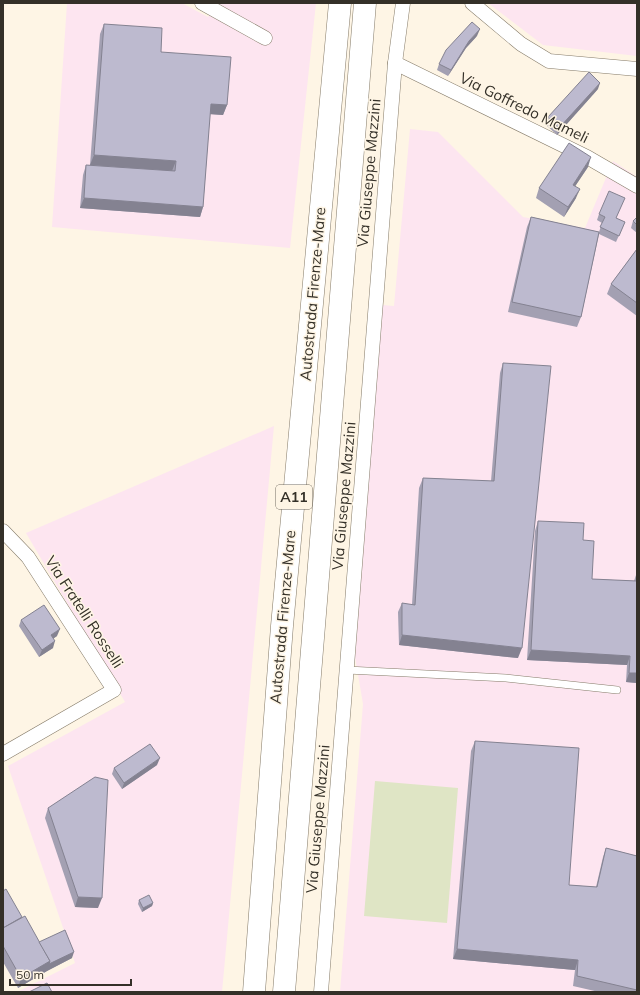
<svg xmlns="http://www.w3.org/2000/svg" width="640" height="995" viewBox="0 0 640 995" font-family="Mulish,sans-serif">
	<rect width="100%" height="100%" fill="#fef5e5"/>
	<!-- industrial -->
	<g fill="#fde5f0">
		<path d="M67 3H182L208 17 219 3H316L290 248 52 227Z"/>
		<path d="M488 3H637V56L543 45Z"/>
		<path d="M410 129 438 132 523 217 585 228 613 161 637 177V992H340L363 704 355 657 382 305 394 306Z"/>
		<path d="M274 426 222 992H17L75 963 8 766 125 702 26 533Z"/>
	</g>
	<!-- green -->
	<path fill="#dfe5c5" d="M375 781 458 788 447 923 364 916Z"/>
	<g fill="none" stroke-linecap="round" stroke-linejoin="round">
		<defs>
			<path id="lane" d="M347 670 506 678 617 690"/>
			<g id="street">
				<path d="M202 3 265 38"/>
				<path d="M472 3 521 44 549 61 637 69"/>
				<path d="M395 63 587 157 637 186"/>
				<path d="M3 531 28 557 114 690 3 754"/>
				<path d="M321 992 395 63 403 3"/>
			</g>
			<g id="highway">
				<path d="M254 992 282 626 340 3"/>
				<path d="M284 992 365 3"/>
			</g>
		</defs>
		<!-- lane casing -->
		<use href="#lane" stroke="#857b69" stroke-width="8"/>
		<!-- street casing -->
		<use href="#street" stroke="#857b69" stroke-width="15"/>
		<!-- highway casing -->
		<use href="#highway" stroke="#857b69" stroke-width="23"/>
		<!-- lane -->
		<use href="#lane" stroke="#fff" stroke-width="7"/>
		<!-- street -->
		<use href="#street" stroke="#fff" stroke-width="14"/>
		<!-- highway -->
		<use href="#highway" stroke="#fff" stroke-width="22"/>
	</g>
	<!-- wall -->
	<g fill="#a3a0b2">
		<path d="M104 24 161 52 227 105 223 115 210 114 203 207 200 217 80 208 83 175 86 165H90L100 34Z"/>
		<path d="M477 36 466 48 448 76 437 70 439 64Z"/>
		<path d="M598 89 557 135 545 124 548 117Z"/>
		<path d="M588 167 575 186 576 198 564 217 536 198 539 188Z"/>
		<path d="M622 204 616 218 625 222 616 242 599 234 581 317 577 327 508 312 527 227 531 217 599 232 602 223 597 220 599 214Z"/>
		<path d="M637 217V233L631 228 633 221Z"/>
		<path d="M637 249V316L607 294 611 284Z"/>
		<path d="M503 363 518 658 399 645 398 612 402 603 412 605 419 488 423 478 491 481 500 373Z"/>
		<path d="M538 521 583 540 592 579 634 581 637 572V683L626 682 627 665 527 660 535 531Z"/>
		<path d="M21 620 57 636 53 638V648L39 657 19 626Z"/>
		<path d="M475 741 569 885 596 887 603 857 606 848 637 856V992H599L573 986 575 970 453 959 471 751Z"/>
		<path d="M157 765 122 789 112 774 114 768Z"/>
		<path d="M48 808 98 908 75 907 45 818Z"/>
		<path d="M3 891 39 942 72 958 47 971 18 988 3 962Z"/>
		<path d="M139 900 153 903 152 906 142 912 138 904Z"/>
	</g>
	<!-- shaded-wall -->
	<g fill="#848291">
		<path d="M480 29 477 36 466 48 448 76 451 70 469 41Z"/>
		<path d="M600 83 598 89 557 135 559 128Z"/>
		<path d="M211 104 227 105 223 115 208 114Z"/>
		<path d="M94 155 176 161 172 171 90 165Z"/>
		<path d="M591 157 588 167 570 194 573 185Z"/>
		<path d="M580 189 576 198 564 217 568 207Z"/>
		<path d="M84 198 203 207 200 217 80 208Z"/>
		<path d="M60 629 57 636 49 642 51 635Z"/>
		<path d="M402 635 522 648 518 658 399 645Z"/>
		<path d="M55 641 53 648 39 657 42 650Z"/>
		<path d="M531 650 630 656 627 665 527 660Z"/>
		<path d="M629 673H637V683L626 682Z"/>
		<path d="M160 758 157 765 122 789 124 783Z"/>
		<path d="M78 897 102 898 98 908 75 907Z"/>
		<path d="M153 903 152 906 142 912 143 908Z"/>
		<path d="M457 949 578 960 575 970 453 959Z"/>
		<path d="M74 952 72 958 47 971 18 988 21 978 50 961Z"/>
	</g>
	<!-- building -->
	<g fill="#bdbacf" stroke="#848291">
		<path d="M472 22 480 29 469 41 451 70 439 64 446 50Z"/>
		<path d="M104 24 162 28 161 52 231 57 227 105 211 104 203 207 84 198 86 165 175 171 176 161 94 155Z"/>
		<path d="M589 72 600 83 559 128 548 117Z"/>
		<path d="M569 143 591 157 573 185 580 189 568 207 539 188Z"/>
		<path d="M609 191 625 198 616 218 625 222 619 236 600 227 605 217 599 214Z"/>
		<path d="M531 217 599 232 581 317 512 302Z"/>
		<path d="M637 217V225L633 221Z"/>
		<path d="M637 249V303L611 284Z"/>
		<path d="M503 363 551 366 522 648 402 635V603L415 605 423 478 494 481Z"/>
		<path d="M538 521 584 523 583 540 594 541 592 579 637 581V673H629L630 656 531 650Z"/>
		<path d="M44 605 60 629 51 635 55 641 42 650 21 620Z"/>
		<path d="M475 741 579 748 569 885 597 887 606 848 637 856V990L577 976 578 960 457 949Z"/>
		<path d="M150 744 160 758 124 783 114 768Z"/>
		<path d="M95 777 108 780 102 898 78 897 48 808Z"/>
		<path d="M6 889 22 917 3 928V891Z"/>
		<path d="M149 895 153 903 143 908 139 900Z"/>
		<path d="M25 916 50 961 21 978 3 946V928Z"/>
		<path d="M65 930 74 952 49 964 50 961 39 942Z"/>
		<path d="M47 983 52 992H29Z"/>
	</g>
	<g text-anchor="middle" stroke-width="3" stroke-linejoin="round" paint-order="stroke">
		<!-- shield labels -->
		<rect fill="#fef5e5" stroke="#716b61" stroke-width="1" x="276" y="485" width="36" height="24" rx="3"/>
		<g font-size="14" font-weight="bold" fill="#343028">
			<text x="294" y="502">A11</text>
		</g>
		<!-- street labels -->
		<g font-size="15" fill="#343028" stroke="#fef5e5">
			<text transform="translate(524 108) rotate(26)" y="5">Via Goffredo Mameli</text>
			<text transform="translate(369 173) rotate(-85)" y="5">Via Giuseppe Mazzini</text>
			<text transform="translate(313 294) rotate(-85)" y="5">Autostrada Firenze-Mare</text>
			<text transform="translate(344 496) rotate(-85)" y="5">Via Giuseppe Mazzini</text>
			<text transform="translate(84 612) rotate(57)" y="5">Via Fratelli Rosselli</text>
			<text transform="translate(283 617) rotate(-85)" y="5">Autostrada Firenze-Mare</text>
			<text transform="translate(318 819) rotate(-85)" y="5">Via Giuseppe Mazzini</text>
		</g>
	</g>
	<!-- border -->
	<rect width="640" height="995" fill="none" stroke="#343028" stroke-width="8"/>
	<!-- scale -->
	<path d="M10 979v6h121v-6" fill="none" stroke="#343028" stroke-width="2"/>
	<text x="16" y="979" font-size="12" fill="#343028" stroke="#fef5e5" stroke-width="3" paint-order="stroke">50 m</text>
</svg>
